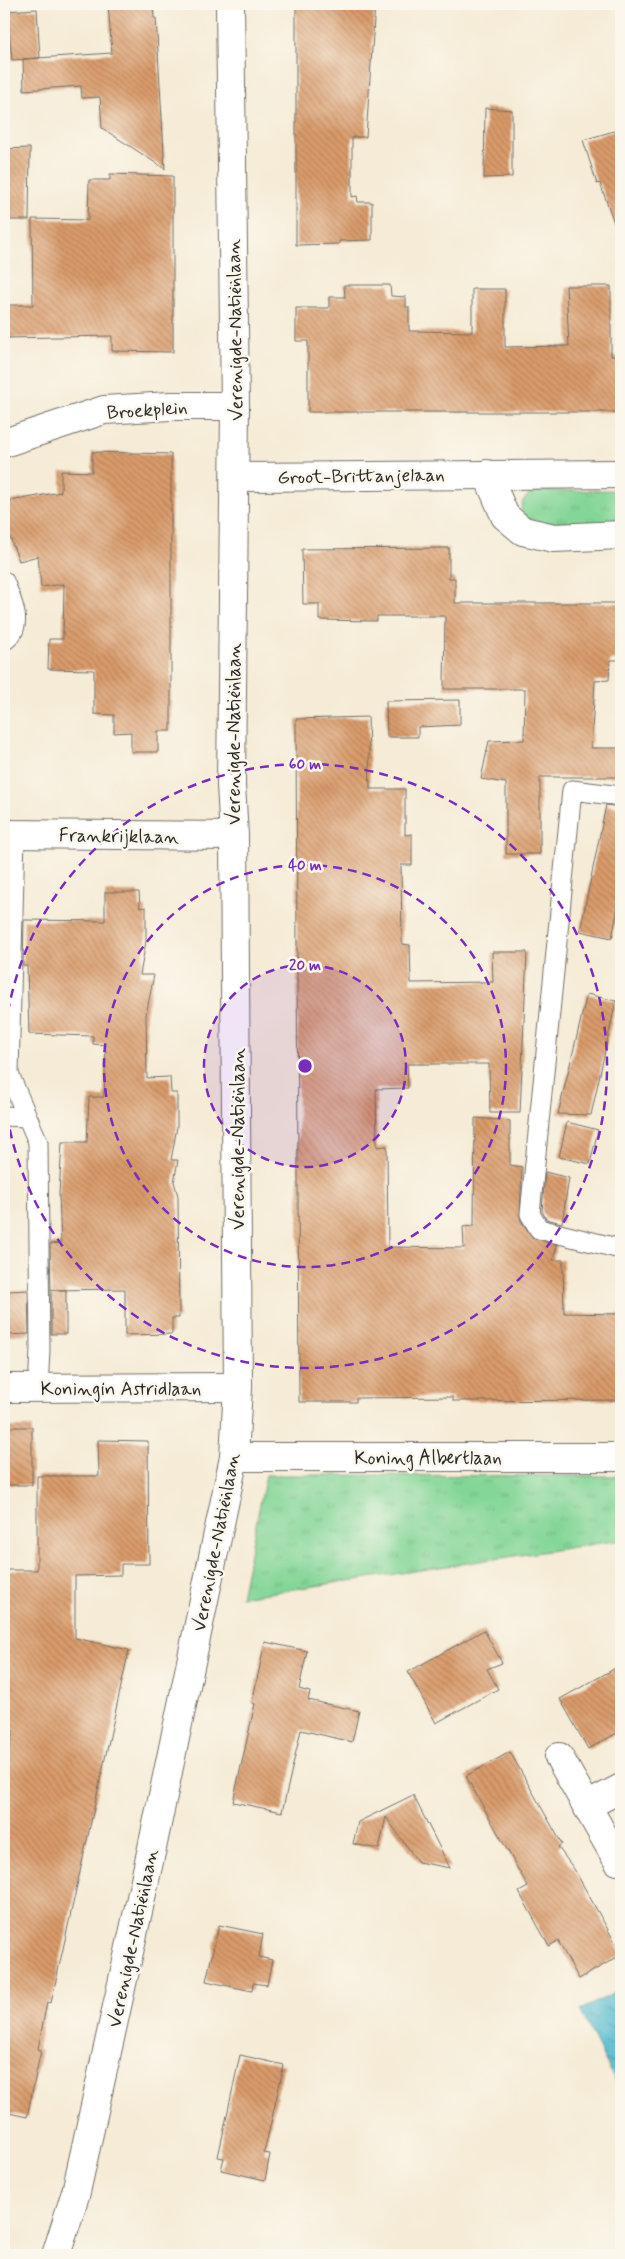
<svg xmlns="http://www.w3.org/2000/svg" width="625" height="2259" viewBox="0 0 625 2259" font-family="Mynerve,sans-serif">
	<defs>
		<pattern id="grass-tufts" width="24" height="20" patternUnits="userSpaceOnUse" patternTransform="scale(1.25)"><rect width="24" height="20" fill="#83d697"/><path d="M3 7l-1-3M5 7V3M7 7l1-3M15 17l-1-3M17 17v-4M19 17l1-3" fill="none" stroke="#71b882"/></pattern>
		<pattern id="water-ripples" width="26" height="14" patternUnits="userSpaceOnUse" patternTransform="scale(1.25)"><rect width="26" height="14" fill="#54bcd1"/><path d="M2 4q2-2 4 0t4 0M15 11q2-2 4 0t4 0" fill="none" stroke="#4699aa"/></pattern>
		<pattern id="building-back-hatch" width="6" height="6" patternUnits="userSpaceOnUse" patternTransform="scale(1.25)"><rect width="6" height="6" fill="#da9b6b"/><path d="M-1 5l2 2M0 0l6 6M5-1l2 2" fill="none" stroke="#b17f58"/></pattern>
	</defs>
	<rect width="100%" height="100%" fill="#fbf7ec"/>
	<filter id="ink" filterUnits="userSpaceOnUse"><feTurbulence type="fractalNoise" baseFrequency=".02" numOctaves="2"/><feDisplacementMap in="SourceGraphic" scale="10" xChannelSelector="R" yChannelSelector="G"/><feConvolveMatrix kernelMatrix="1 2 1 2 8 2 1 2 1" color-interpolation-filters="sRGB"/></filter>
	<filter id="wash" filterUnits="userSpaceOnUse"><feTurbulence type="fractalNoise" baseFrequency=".0096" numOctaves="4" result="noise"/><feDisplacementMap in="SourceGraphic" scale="20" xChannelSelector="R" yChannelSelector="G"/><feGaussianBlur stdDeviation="1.12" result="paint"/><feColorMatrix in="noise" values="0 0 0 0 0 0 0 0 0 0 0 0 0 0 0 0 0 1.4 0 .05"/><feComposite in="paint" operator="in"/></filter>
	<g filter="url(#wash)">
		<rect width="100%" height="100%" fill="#f5ebd6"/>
		<!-- grass -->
		<g fill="url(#grass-tufts)" stroke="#578061">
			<path d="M621 490V522L535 523 526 518 521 510 523 501 532 491Z"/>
			<path d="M266 1475 621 1476V1540L241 1597Z"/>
		</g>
		<!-- water -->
		<path fill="url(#water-ripples)" stroke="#40747e" d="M621 1990V2092L580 2010Z"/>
		<g id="blocks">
			<!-- building -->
			<g fill="url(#building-back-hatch)">
				<path d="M108 4H153L154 18H156L165 169 102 128 100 97 82 98 81 86 24 90 23 59 112 53Z"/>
				<path d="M296 4H375L366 137H352V197L357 196 358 202H372V240L339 241V244L296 245Z"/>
				<path d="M37 9 40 58 12 60 7 11Z"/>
				<path d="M485 108 512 110V177L484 178Z"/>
				<path d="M621 129V231H617L600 183 597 184 583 140Z"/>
				<path d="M30 148 29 220H4V149Z"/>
				<path d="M110 174 173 176V352L112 351V336L5 338 4 305H33L32 219 88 220 89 180H110Z"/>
				<path d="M344 285H390L391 296 406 297V307H409V331L472 332V289H505V347L569 346 566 286H611V356H621V412H308V341H296V308H329V297H345Z"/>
				<path d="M92 452 171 454V731H158V752H131V732L114 733V715L94 714V670L48 669 49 639H63L64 584 41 587 38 556 19 561 4 522V502L61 492V471L92 472Z"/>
				<path d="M449 548V578H455V603H621V660H610L609 680 595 681 591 748H621V777H540V854H506V783L481 779 489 741 524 740 525 689H444L445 616H377V621L319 620V604H303L302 549Z"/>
				<path d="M460 700V725L418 727V737H387L386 701Z"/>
				<path d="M368 717 370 789H405V835L412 834V865H401L402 944 410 945 411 983 493 982 492 952H527L520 1113H490L489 1064H407L408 1088 376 1089 377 1147 387 1146 388 1247 464 1248 463 1227 474 1226 475 1118 510 1121V1165L522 1167 520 1219 533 1238 557 1245 553 1260H563L564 1313 620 1314 621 1400 453 1401V1397L356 1398V1402H299L296 719Z"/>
				<path d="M606 805 621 807V893L612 938 580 931Z"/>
				<path d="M105 892H139L140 908 146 907V941L140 975H154L146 1015 147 1078 170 1077 171 1093H177V1127L171 1160H178L174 1182 178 1196 179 1318H172V1334L125 1335V1289L51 1290 50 1244 61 1243 59 1194 62 1142H87L89 1097H104L106 1045 93 1044V1036L29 1034 27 966H23L24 920 105 921Z"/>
				<path d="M587 994 616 1001 591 1115 558 1114Z"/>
				<path d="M567 1122 598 1130 590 1164 559 1157Z"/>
				<path d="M545 1172 569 1178 562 1223 546 1219 542 1211Z"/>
				<path d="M28 1290 29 1334 4 1335V1296H7L8 1291Z"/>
				<rect x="51" y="1290" width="15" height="44"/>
				<rect x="4" y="1427" width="28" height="58"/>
				<path d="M98 1440 148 1441 149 1564H121V1575L75 1576V1638L129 1650 51 2003 47 2002 38 2049 41 2050 27 2117 4 2112V1774L13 1731 4 1729V1570H37V1476H99Z"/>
				<path d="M484 1630 502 1663 487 1669 498 1689 436 1723 408 1672Z"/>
				<path d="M265 1642 307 1651 299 1689 310 1692 308 1700 359 1711 352 1742 301 1730 282 1812 233 1802 255 1704 252 1703Z"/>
				<path d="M621 1665V1731L588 1749 560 1699Z"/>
				<path d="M510 1752 562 1844 558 1847 574 1869 621 1953V1955L579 1979 558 1941 549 1946 519 1892 528 1887 466 1776Z"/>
				<path d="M413 1795 450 1868 418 1862 386 1817 379 1849 353 1844 358 1822Z"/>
				<path d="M219 1925 263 1934 259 1957 272 1960 267 1985 253 1983 252 1991 206 1981Z"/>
				<path d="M240 2055 284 2065 264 2153 270 2154 265 2180 221 2170 224 2158 218 2157Z"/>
			</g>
		</g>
	</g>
	<g filter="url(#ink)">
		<use href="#blocks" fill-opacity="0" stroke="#726e67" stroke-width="1"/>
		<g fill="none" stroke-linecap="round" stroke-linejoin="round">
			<defs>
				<g id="lane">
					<path d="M4 581C11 599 26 627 4 641"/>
					<path d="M621 796 572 790 530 1214 539 1229 621 1249"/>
					<path d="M15 833 9 1074 38 1142 40 1350 38 1388"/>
					<path d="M4 1116 26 1117"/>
				</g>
				<g id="street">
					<path d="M4 443 104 410 170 406H235"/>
					<path d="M487 474 505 516 523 531 554 538 621 535"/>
					<path d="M235 477 621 474"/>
					<path d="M4 834 234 836"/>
					<path d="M4 1388 238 1387"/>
					<path d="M234 1457H621"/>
					<path d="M559 1757 618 1861"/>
					<path d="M587 1806 621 1788"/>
					<path d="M56 2255 76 2192 152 1848 234 1457 238 1387 234 836 231 785 235 406 230 4"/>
				</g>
			</defs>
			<!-- lane casing -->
			<use href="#lane" stroke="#726e67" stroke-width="21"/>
			<!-- street casing -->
			<use href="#street" stroke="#726e67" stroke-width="30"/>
			<!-- lane -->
			<use href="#lane" stroke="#fff" stroke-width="19"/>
			<!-- street -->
			<use href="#street" stroke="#fff" stroke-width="28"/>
		</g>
	</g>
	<!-- distance rings -->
	<circle cx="305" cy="1066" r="101" fill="#7b2cbf" fill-opacity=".12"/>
	<g fill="none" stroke="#7b2cbf" stroke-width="2.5" stroke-dasharray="9 6">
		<circle cx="305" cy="1066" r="101"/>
		<circle cx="305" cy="1066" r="201"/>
		<path d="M4 1042A302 302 0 1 1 4 1090"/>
	</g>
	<g text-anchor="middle" stroke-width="5" stroke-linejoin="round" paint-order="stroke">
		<!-- street labels -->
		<g font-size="19" fill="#2b2b2b" stroke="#fbf7ec">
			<text transform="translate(234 330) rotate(-91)" y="7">Verenigde-Natiënlaan</text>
			<text transform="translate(147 409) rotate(-4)" y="7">Broekplein</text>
			<text transform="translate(361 475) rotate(-1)" y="7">Groot-Brittanjelaan</text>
			<text transform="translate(233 734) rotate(-90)" y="7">Verenigde-Natiënlaan</text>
			<text transform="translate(119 835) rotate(1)" y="7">Frankrijklaan</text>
			<text transform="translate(237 1139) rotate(-90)" y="7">Verenigde-Natiënlaan</text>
			<text x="121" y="1395">Koningin Astridlaan</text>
			<text x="428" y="1464">Koning Albertlaan</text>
			<text transform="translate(215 1542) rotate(-79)" y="7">Verenigde-Natiënlaan</text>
			<text transform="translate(132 1938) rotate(-78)" y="7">Verenigde-Natiënlaan</text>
		</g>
	</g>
	<circle cx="305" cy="1066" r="8" fill="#7b2cbf" stroke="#fbf7ec" stroke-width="2.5"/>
	<g font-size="15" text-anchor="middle" font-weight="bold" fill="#7b2cbf" stroke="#fbf7ec" stroke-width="5" stroke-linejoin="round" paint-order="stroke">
		<text x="305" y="769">60 m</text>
		<text x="305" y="870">40 m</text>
		<text x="305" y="970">20 m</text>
	</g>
	<!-- margin -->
	<rect width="625" height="2259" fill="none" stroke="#fbf7ec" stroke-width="20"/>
</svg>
